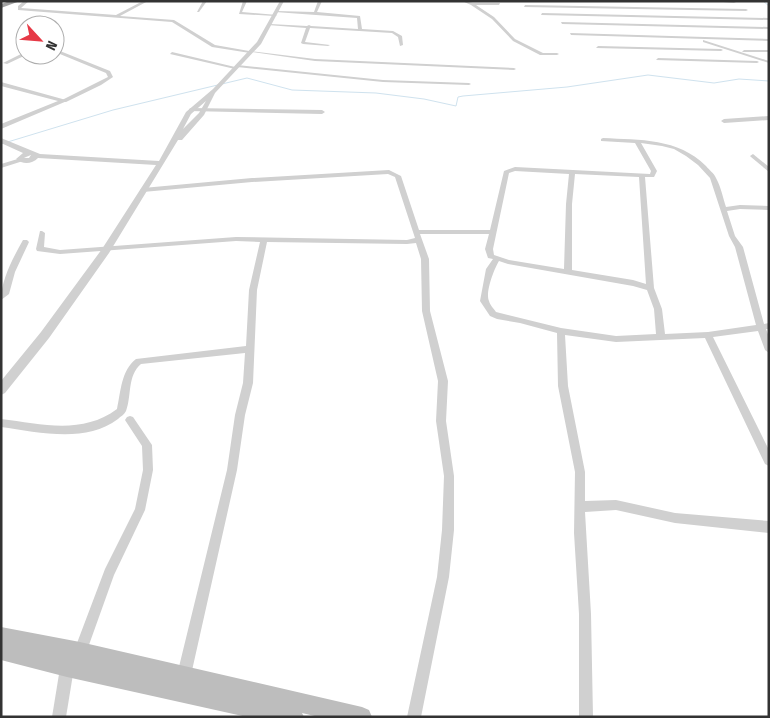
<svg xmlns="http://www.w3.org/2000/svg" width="770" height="718" viewBox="0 0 770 718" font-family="'Fira Sans Condensed',sans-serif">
	<rect width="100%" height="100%" fill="#fff"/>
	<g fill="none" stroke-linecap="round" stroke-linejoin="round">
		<!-- stream -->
		<g stroke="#cfe2ee" stroke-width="1">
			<path d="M763 1 769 6"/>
			<path d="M1 144 113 110 247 78 292 90 376 93 424 99 456 106 458 97 463 96 567 87 648 75 714 83 739 79 769 81"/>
		</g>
		<!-- minor -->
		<g fill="#d0d0d0" fill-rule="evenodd">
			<path d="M24 1H29L21 8 116 15 143 1H148L120 16 174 20 215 45 249 51 315 59 514 68 516 69 514 70 315 61 252 52 250 53 212 47 172 22 18 10V6Z"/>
			<path d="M203 1H207L199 12H197Z"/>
			<path d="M243 1H247L242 12 277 15 275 16 239 14Z"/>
			<path d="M318 1H322L317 12 360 16 362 29 393 31 402 36 403 45 400 46 398 37 392 33 310 28 305 42 330 45 328 46 303 44 301 43 306 28 268 25 270 24 307 26 309 25 311 26 358 29 357 18 275 12 277 11 314 12Z"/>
			<path d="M462 1 473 3H500L499 5H476L494 17 515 39 543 53H557L559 54 557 55H540L513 41 492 19 471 5Z"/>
			<path d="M712 1H735L736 2 734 3Z"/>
			<path d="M525 5 746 9 748 10 746 11 524 7Z"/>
			<path d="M542 13 769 18V20L541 15Z"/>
			<path d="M561 22 769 27V29L562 24Z"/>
			<path d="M570 33 769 39V41L571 35Z"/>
			<path d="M703 40 769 61V63L703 42Z"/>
			<path d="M598 46 721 49 723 50 721 51 596 48Z"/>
			<path d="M55 49 110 71 113 77 101 85 66 102H62V100L108 77 106 73 55 52Z"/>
			<path d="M744 50H769V52H742Z"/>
			<path d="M172 52 235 67 237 65 383 80 469 83 471 84 469 85 383 82 237 67 235 69 170 54Z"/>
			<path d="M23 53H25V55H26L7 64 3 63Z"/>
			<path d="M658 58 757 61 759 62 757 63 656 60Z"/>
			<path d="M191 108 322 110 325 112 322 114 189 111V109Z"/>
			<path d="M769 116V120L724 123 721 121 724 119Z"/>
			<path d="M603 138C640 140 678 138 706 166 709 170 714 173 716 178 721 187 723 198 726 207L740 205 769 206V210L740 209 727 211 735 236 743 247 764 324 769 323V329H766L769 337V353L765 350 758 331 713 337 769 450V466L765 464 705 338 616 342 565 335 568 386 585 472V501L616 500 675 513 769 521V533L675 523 616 510 585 512 591 614 593 717H579V614L574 533 575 472 558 386 557 333 520 323 497 319 490 316 480 301 486 269 493 259 488 258 485 249 489 234H420L429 259 430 311 448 381 446 421 454 476V530L449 577 421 717H407L437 577 442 530 444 476 436 421 438 381 422 311 421 259 416 243 407 244 267 242 257 290 253 383 245 415 237 470 191 675 189 680 184 682 179 680 177 675 227 470 235 415 243 383 245 353 141 364C127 376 132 395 126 411 124 415 121 416 118 419 85 444 38 432 1 427V419C42 424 82 435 117 409 121 391 121 371 136 359L246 346 249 290 260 242 236 241 60 254 37 251 36 249 40 231H42L45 233 44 247 60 250 236 237 407 240 415 238 395 177 388 174 252 182 143 192 140 190 143 188 252 178 389 170 401 176 419 230H490L504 171 515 167 650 174 651 171 635 143 601 141V139ZM641 143 662 146 674 149 686 156 698 165 710 178 729 236 735 247 756 325 708 332 665 334 662 309 654 288 645 177H654L657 171ZM515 171 569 174 566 204 564 269 509 260 494 255 493 249 509 173ZM575 174 639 177 646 284 633 280 572 270V204ZM499 261 508 264 633 286 647 290 654 309 656 334 616 336 561 328 496 312C494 309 490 305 489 301 485 293 494 269 499 261Z"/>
			<path d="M753 154 769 167V172L751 157 750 156Z"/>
			<path d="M21 158 23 159V161L1 168V164Z"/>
			<path d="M23 240H27L29 242 15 272 9 294 1 300C1 280 13 258 23 240Z"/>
			<path d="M130 416 133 417 152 445 153 470 145 510 114 575 85 656 80 657 75 656 74 651 105 569 135 509 143 470 142 446 125 420 127 417Z"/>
			<path d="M67 661 72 663 74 668 66 717H52L60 668 62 663Z"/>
		</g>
		<!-- tertiary -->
		<g fill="#d0d0d0" fill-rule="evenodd">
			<path d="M280 1H284L261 44 215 93 204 115 182 140H178L109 253 49 338 5 393 1 395V381L41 332 102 249 156 165 38 158C32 164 23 165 16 159L23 153 1 143V138L40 154 159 161 186 112 213 89 257 42ZM206 101 199 113 183 129 191 114ZM31 155 29 158H24L26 157Z"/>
			<path d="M1 82 66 100 67 101 1 129V124L58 101 1 86Z"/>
		</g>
		<!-- secondary -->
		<path fill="#bdbdbd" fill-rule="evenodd" d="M1 627 80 642 362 707 369 710 372 717H319L302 713 304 717H247L67 677 1 660Z"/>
		<!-- trunk -->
		<path fill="#a2a2a2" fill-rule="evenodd" d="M10 1H20L1 8V4Z"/>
	</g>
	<!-- border -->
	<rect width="770" height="718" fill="none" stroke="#333333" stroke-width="5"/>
	<!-- north arrow -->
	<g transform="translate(40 40) rotate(116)"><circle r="24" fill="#ffffff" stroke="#adadad"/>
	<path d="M0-4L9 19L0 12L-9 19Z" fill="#e63946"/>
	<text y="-8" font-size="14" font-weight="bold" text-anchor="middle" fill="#333333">N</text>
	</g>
</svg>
